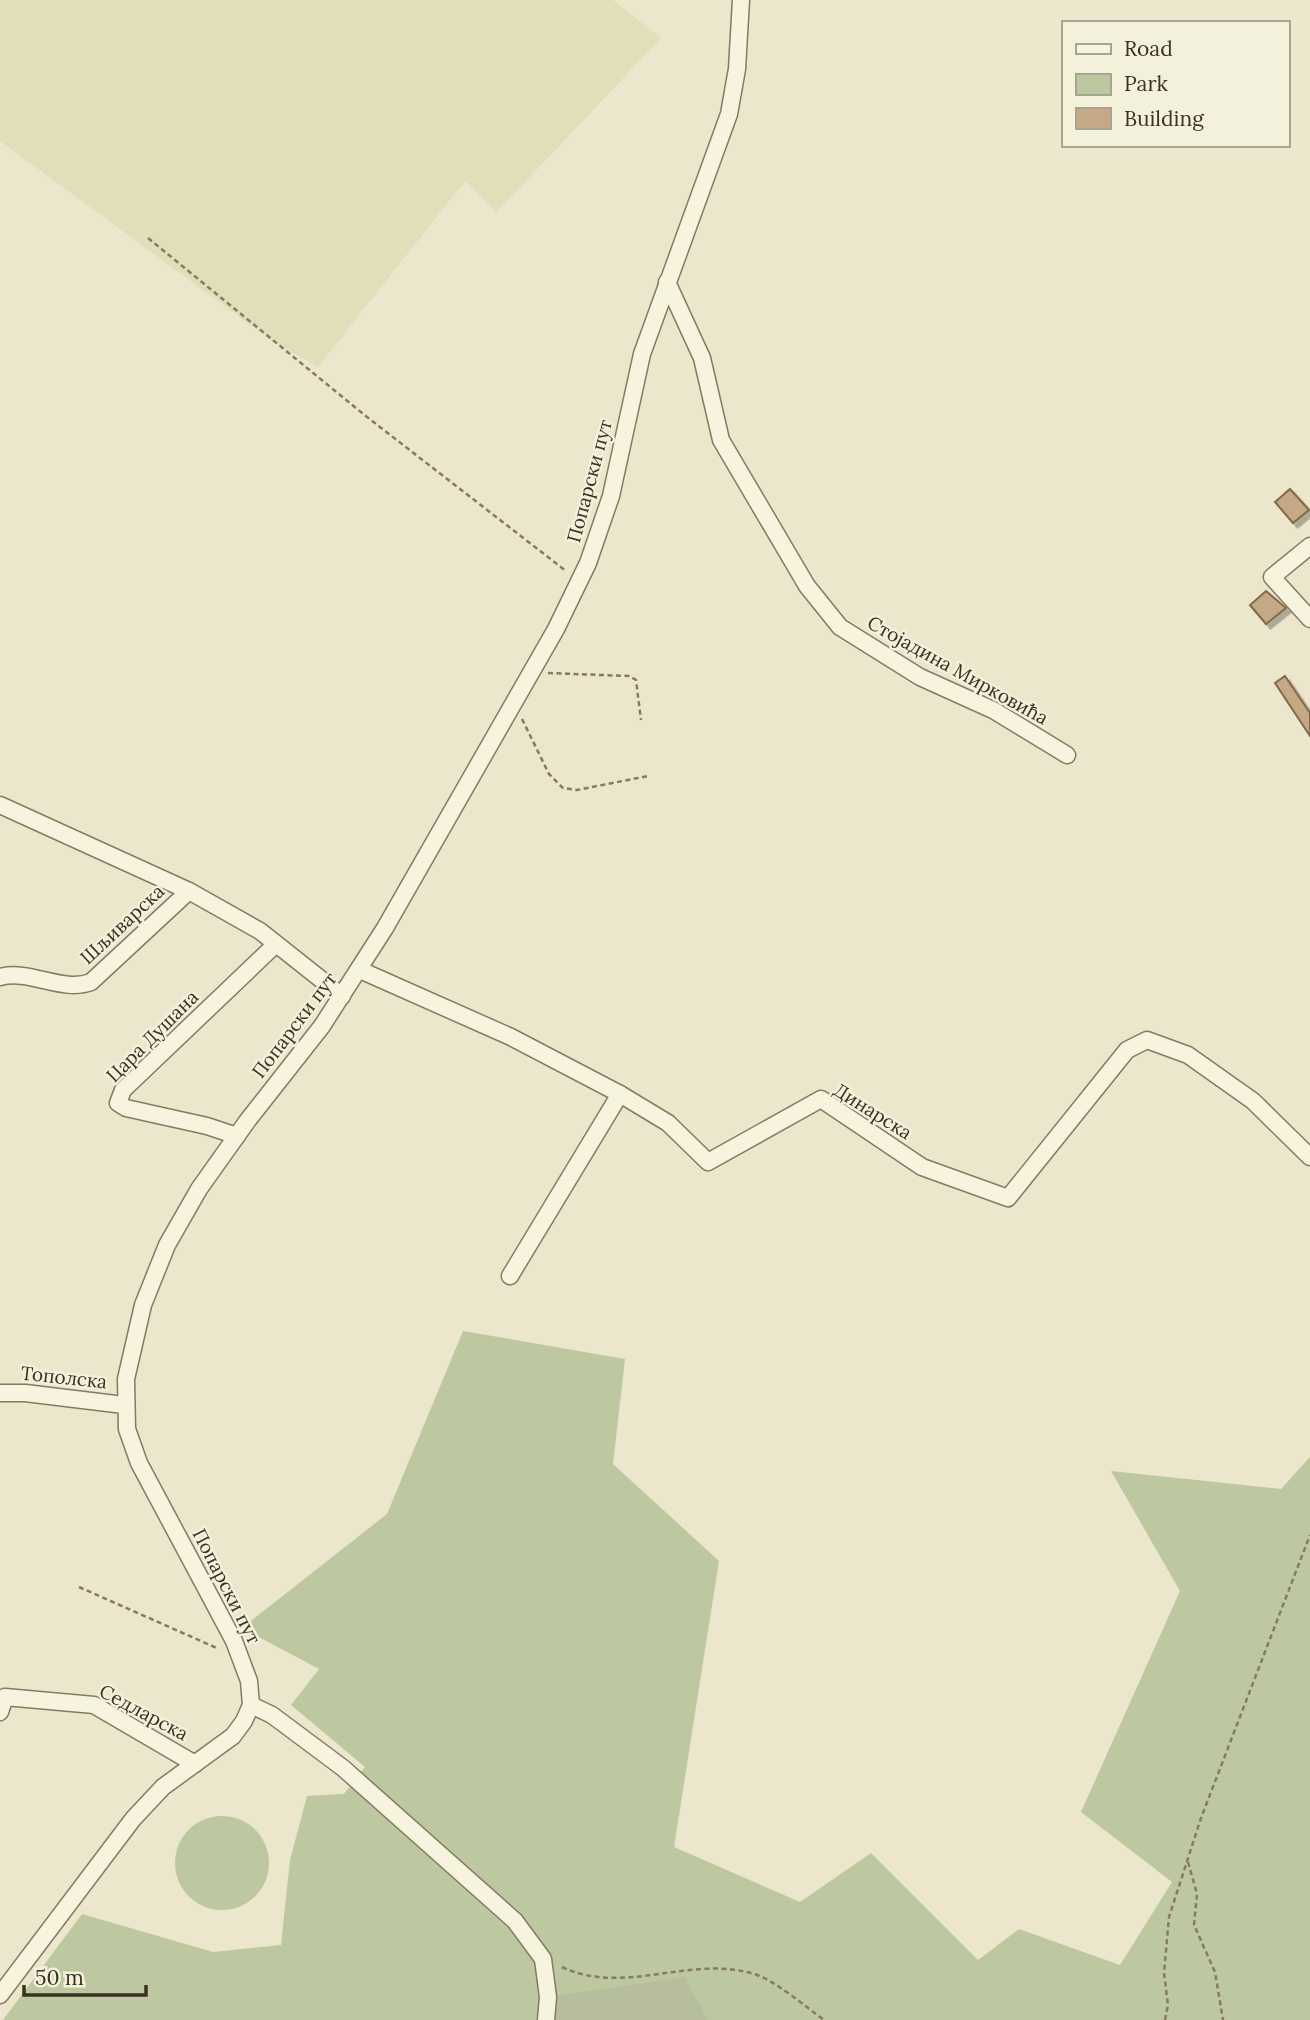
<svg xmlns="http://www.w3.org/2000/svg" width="1310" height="2020" viewBox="0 0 1310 2020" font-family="Lora,serif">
	<defs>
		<filter id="shadow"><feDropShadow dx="4.5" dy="4.5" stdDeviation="0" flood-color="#0004"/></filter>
	</defs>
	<rect width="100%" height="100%" fill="#ebe6cc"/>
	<!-- farmland -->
	<path fill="#e0dfba" d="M0 0H613L661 38 496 213 465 181 318 367 271 340 0 141Z"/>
	<!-- green -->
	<g fill="#bec8a0">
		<path d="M463 1331 625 1359 613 1464 719 1561 674 1847 800 1902 871 1853 978 1960 1019 1929 1120 1965 1172 1882 1081 1812 1180 1591 1111 1471 1281 1489 1310 1457V2020H3L82 1914 213 1952 281 1945 290 1860 307 1796 344 1794 365 1767 291 1705 319 1669 242 1628 387 1514Z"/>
		<circle cx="222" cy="1863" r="47"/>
	</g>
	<!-- cemetery -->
	<path fill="#b6be9e" d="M685 1977 708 2020H546L548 1997Z"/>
	<!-- building -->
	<g fill="#c5a986" stroke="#83694a" stroke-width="2" filter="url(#shadow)">
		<path d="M1290 489 1309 510 1293 523 1275 502Z"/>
		<path d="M1266 591 1286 608 1266 624 1250 605Z"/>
		<path d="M1285 676 1310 713V736L1275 683Z"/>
	</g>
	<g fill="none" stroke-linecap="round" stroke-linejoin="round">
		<defs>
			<g id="minor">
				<path d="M667 282 702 358 721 440 807 586 840 627 920 677 993 710 1067 755"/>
				<path d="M1310 546 1272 577 1310 619"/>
				<path d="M0 805 189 891 260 931 342 996"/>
				<path d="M360 970 511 1037 620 1094 668 1123 708 1162 821 1099 922 1167 1008 1198 1127 1050 1147 1040 1188 1055 1253 1101 1310 1157"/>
				<path d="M0 977C30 969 63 993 91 982L189 891"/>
				<path d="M237 1136 207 1126 126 1108 118 1103 123 1090 276 944"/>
				<path d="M510 1276 620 1094"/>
				<path d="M0 1393H25L124 1405"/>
				<path d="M251 1705 272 1715 343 1768 515 1921 543 1959 548 1997 546 2020"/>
				<path d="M0 1712 5 1697 94 1705 195 1764"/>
				<path d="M0 1995 133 1819 163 1787 233 1736 244 1721 251 1705 249 1681 234 1641 139 1463 127 1429 126 1379 143 1305 167 1245 199 1189 248 1120 322 1026 385 928 556 629 588 563 611 496 642 354 729 114 737 69 741 0"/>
			</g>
		</defs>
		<!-- minor casing -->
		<use href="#minor" stroke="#867a61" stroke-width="19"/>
		<!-- path -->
		<g stroke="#867a61" stroke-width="2.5" stroke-dasharray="5 3.5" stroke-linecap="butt">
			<path d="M148 238 367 417 566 571"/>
			<path d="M548 673 629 676 636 680 641 720"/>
			<path d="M522 719 549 774 563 788 577 790 648 776"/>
			<path d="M79 1587 219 1649"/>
			<path d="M1188 1862 1197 1894 1194 1925 1215 1972 1223 2020"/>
			<path d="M562 1967C625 1997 692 1953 757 1975 777 1982 806 2007 824 2020"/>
			<path d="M1165 2020 1168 2005 1164 1973 1169 1917 1201 1818 1310 1535"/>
		</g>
		<!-- minor -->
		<use href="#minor" stroke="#f6f3df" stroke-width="16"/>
	</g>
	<g text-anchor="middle" stroke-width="5" stroke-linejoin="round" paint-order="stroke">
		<!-- street labels -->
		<g font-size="19" fill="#393123" stroke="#f3f0db">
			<text transform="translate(589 481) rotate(-75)" y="7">Попарски пут</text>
			<text transform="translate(958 670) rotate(29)" y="7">Стојадина Мирковића</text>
			<text transform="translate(122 924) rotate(-43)" y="7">Шљиварска</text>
			<text transform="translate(294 1025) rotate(-53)" y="7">Попарски пут</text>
			<text transform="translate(152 1036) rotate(-45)" y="7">Цара Душана</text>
			<text transform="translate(873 1111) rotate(32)" y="7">Динарска</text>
			<text transform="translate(64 1377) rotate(6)" y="7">Тополска</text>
			<text transform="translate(227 1586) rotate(63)" y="7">Попарски пут</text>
			<text transform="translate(144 1712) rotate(28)" y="7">Седларска</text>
		</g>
	</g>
	<!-- legend -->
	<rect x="1062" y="21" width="228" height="126" fill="#f3f0db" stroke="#a9a491" stroke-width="2"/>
	<rect x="1076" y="44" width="35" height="10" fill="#f6f3df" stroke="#a9a491" stroke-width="2"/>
	<text x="1124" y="56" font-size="21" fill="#393123">Road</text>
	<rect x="1076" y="74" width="35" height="21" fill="#bec8a0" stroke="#a9a491" stroke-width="2"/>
	<text x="1124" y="91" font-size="21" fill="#393123">Park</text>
	<rect x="1076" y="108" width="35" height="21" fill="#c5a986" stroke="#a9a491" stroke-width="2"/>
	<text x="1124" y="126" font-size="21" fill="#393123">Building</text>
	<!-- scale -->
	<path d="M24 1985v10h122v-10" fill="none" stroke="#393123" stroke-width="3.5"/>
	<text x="35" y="1985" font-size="21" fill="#393123" stroke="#f3f0db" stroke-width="5" paint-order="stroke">50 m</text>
</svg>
